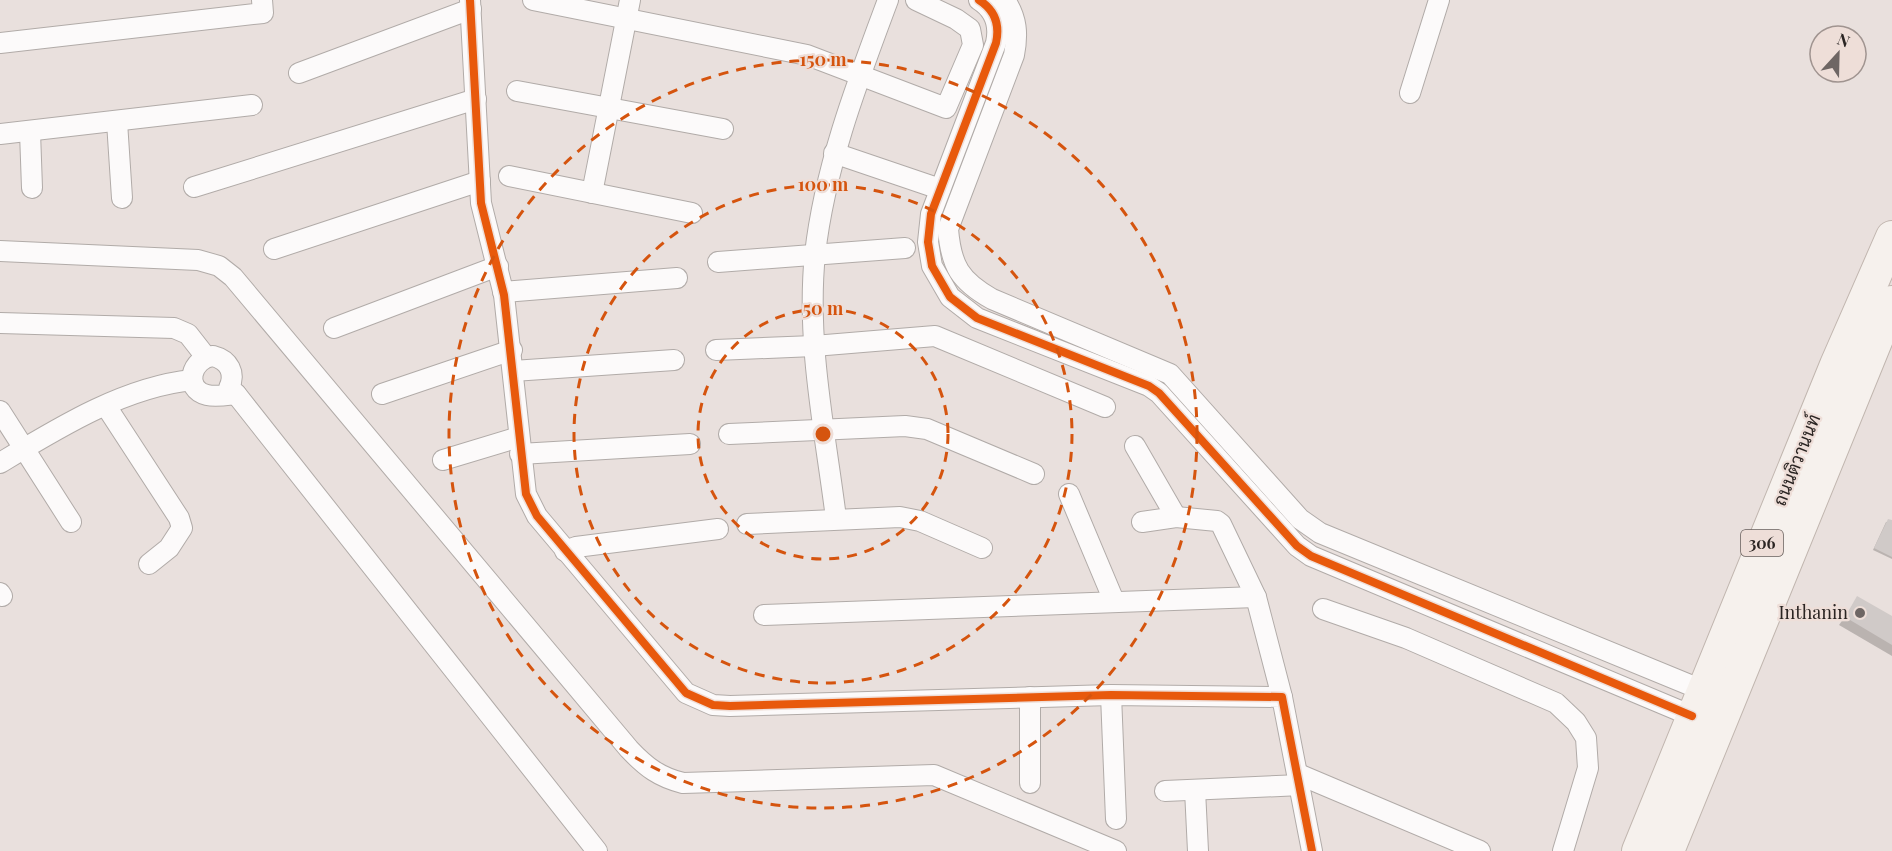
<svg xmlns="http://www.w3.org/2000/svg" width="1892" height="851" viewBox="0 0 1892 851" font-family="'Playfair Display',Sarabun,serif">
	<rect width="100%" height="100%" fill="#e9e0dd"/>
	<!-- shadow -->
	<g fill="#0003">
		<path d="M1886 522H1892V559L1873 550Z"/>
		<path d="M1858 598 1892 618V656L1839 625Z"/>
	</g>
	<!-- building -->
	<g fill="#d0cac8">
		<path d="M1888 519 1892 520V557L1874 548Z"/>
		<path d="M1857 596 1892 616V645L1845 617Z"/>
	</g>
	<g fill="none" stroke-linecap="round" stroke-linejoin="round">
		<defs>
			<g id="street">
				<path d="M470 0 481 203 504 295 526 494 537 516 686 693 713 705 730 706 1111 695 1282 697 1312 851"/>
				<path d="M533 0 807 55 946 108 973 45 970 29 956 19 916 0"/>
				<path d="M979 0C995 10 1000 25 996 43L931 214 928 242 932 266 950 297 977 318 1149 386 1159 393 1297 546 1311 556 1692 716"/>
				<path d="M1005 0C1017 18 1018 34 1014 55L948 229C951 266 960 281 992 299L1170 374 1300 519 1320 533 1702 690"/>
				<path d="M0 43 263 13 262 0"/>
				<path d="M299 73 471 9"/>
				<path d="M517 91 723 129"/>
				<path d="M1410 93 1439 0"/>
				<path d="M117 122 122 198"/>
				<path d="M30 132 32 188"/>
				<path d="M0 134 252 105"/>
				<path d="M834 153 940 189"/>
				<path d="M509 176 692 213"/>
				<path d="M194 187 476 99"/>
				<path d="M592 193 630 0"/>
				<path d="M274 249 480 181"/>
				<path d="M0 251 198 260 219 266 233 277 629 749C646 767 659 777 683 783L934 775 1116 851"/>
				<path d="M718 262 905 248"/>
				<path d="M503 292 677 278"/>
				<path d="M0 323 174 328 188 334 206 357"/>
				<path d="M334 328 498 266"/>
				<path d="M716 350 814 346 935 336 1105 407"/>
				<path d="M213 356C229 360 236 373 229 388L236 394C227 395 216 397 207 395 182 389 192 358 213 356Z"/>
				<path d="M513 371 674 360"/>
				<path d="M236 394 597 851"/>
				<path d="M382 394 512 350"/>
				<path d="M106 406 179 518 182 528 169 548 149 564"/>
				<path d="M0 411 71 522"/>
				<path d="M729 434 905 426 927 429 1034 474"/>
				<path d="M1135 446 1176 517"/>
				<path d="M520 454 690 444"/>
				<path d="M443 460 519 437"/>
				<path d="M0 463C58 428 124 387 192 380"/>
				<path d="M1069 494 1114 601"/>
				<path d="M836 518C825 431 806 342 815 254 825 166 857 83 888 0"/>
				<path d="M1142 522 1176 517 1217 521 1221 524 1256 597 1282 697"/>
				<path d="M747 524 900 517 920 521 982 548"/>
				<path d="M565 551 576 547 718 529"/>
				<path d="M0 593 2 596"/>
				<path d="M1323 609 1406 638 1556 703 1576 722 1586 738 1588 768 1563 851"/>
				<path d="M764 615 1256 597"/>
				<path d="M1111 695 1116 819"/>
				<path d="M1030 697V783"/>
				<path d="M1298 774 1480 851"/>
				<path d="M1195 790 1198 851"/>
				<path d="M1165 791 1301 785"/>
			</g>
			<g id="primary">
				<path d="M1638 851 1836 365 1892 237"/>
				<path d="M1668 851 1892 302"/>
			</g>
		</defs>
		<!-- street casing -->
		<use href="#street" stroke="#b1aba8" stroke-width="22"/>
		<!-- primary casing -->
		<use href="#primary" stroke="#c1b6af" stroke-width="34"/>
		<!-- street -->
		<use href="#street" stroke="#fcfafa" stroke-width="20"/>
		<!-- primary -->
		<use href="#primary" stroke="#f6f1ed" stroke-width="32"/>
		<defs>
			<g id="cycleway">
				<path d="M470 0 481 203 504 295 526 494 537 516 686 693 713 705 730 706 1111 695 1282 697 1312 851"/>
				<path d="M979 0C995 10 1000 25 996 43L931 214 928 242 932 266 950 297 977 318 1149 386 1159 393 1297 546 1311 556 1692 716"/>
			</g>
		</defs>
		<!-- cycleway casing -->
		<use href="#cycleway" stroke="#eeded8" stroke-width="11"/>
		<!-- cycleway -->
		<use href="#cycleway" stroke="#e8590c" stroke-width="8"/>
	</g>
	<!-- distance rings -->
	<g fill="none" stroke="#d5540e" stroke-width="3" stroke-dasharray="10 8">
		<circle cx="823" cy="434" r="125"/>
		<circle cx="823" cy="434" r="249"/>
		<circle cx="823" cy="434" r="374"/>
	</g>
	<!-- markers -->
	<circle fill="#6e6664" stroke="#eeded8" stroke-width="2" cx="1860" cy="613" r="6"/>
	<g text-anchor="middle" stroke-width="4.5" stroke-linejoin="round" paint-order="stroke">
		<!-- shield labels -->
		<rect fill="#eeded8" stroke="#665c59" stroke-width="1.5" x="1741" y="530" width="42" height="26" rx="4.5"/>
		<g font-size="16" font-weight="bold" fill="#2b2523">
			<text x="1762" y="549">306</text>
		</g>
		<!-- street labels -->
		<g font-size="18" fill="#2b2523" stroke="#eeded8">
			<text transform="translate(1797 460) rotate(-68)" y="6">ถนนติวานนท์</text>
		</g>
		<!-- poi labels -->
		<g font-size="18" fill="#2b2523" stroke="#eeded8" text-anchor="end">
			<text x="1848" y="619">Inthanin</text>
		</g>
	</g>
	<circle cx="823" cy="434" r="9" fill="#d5540e" stroke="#eeded8" stroke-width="3"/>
	<g font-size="18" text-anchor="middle" font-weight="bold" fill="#d5540e" stroke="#eeded8" stroke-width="4.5" stroke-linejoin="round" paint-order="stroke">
		<text x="823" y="66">150 m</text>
		<text x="823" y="191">100 m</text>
		<text x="823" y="315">50 m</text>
	</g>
	<!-- north arrow -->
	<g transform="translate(1838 54) rotate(22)"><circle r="28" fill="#eeded8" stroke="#a09490" stroke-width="1.5"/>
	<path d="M0-4.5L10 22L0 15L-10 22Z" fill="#6e6664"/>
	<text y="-9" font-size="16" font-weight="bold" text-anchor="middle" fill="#2b2523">N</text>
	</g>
</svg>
